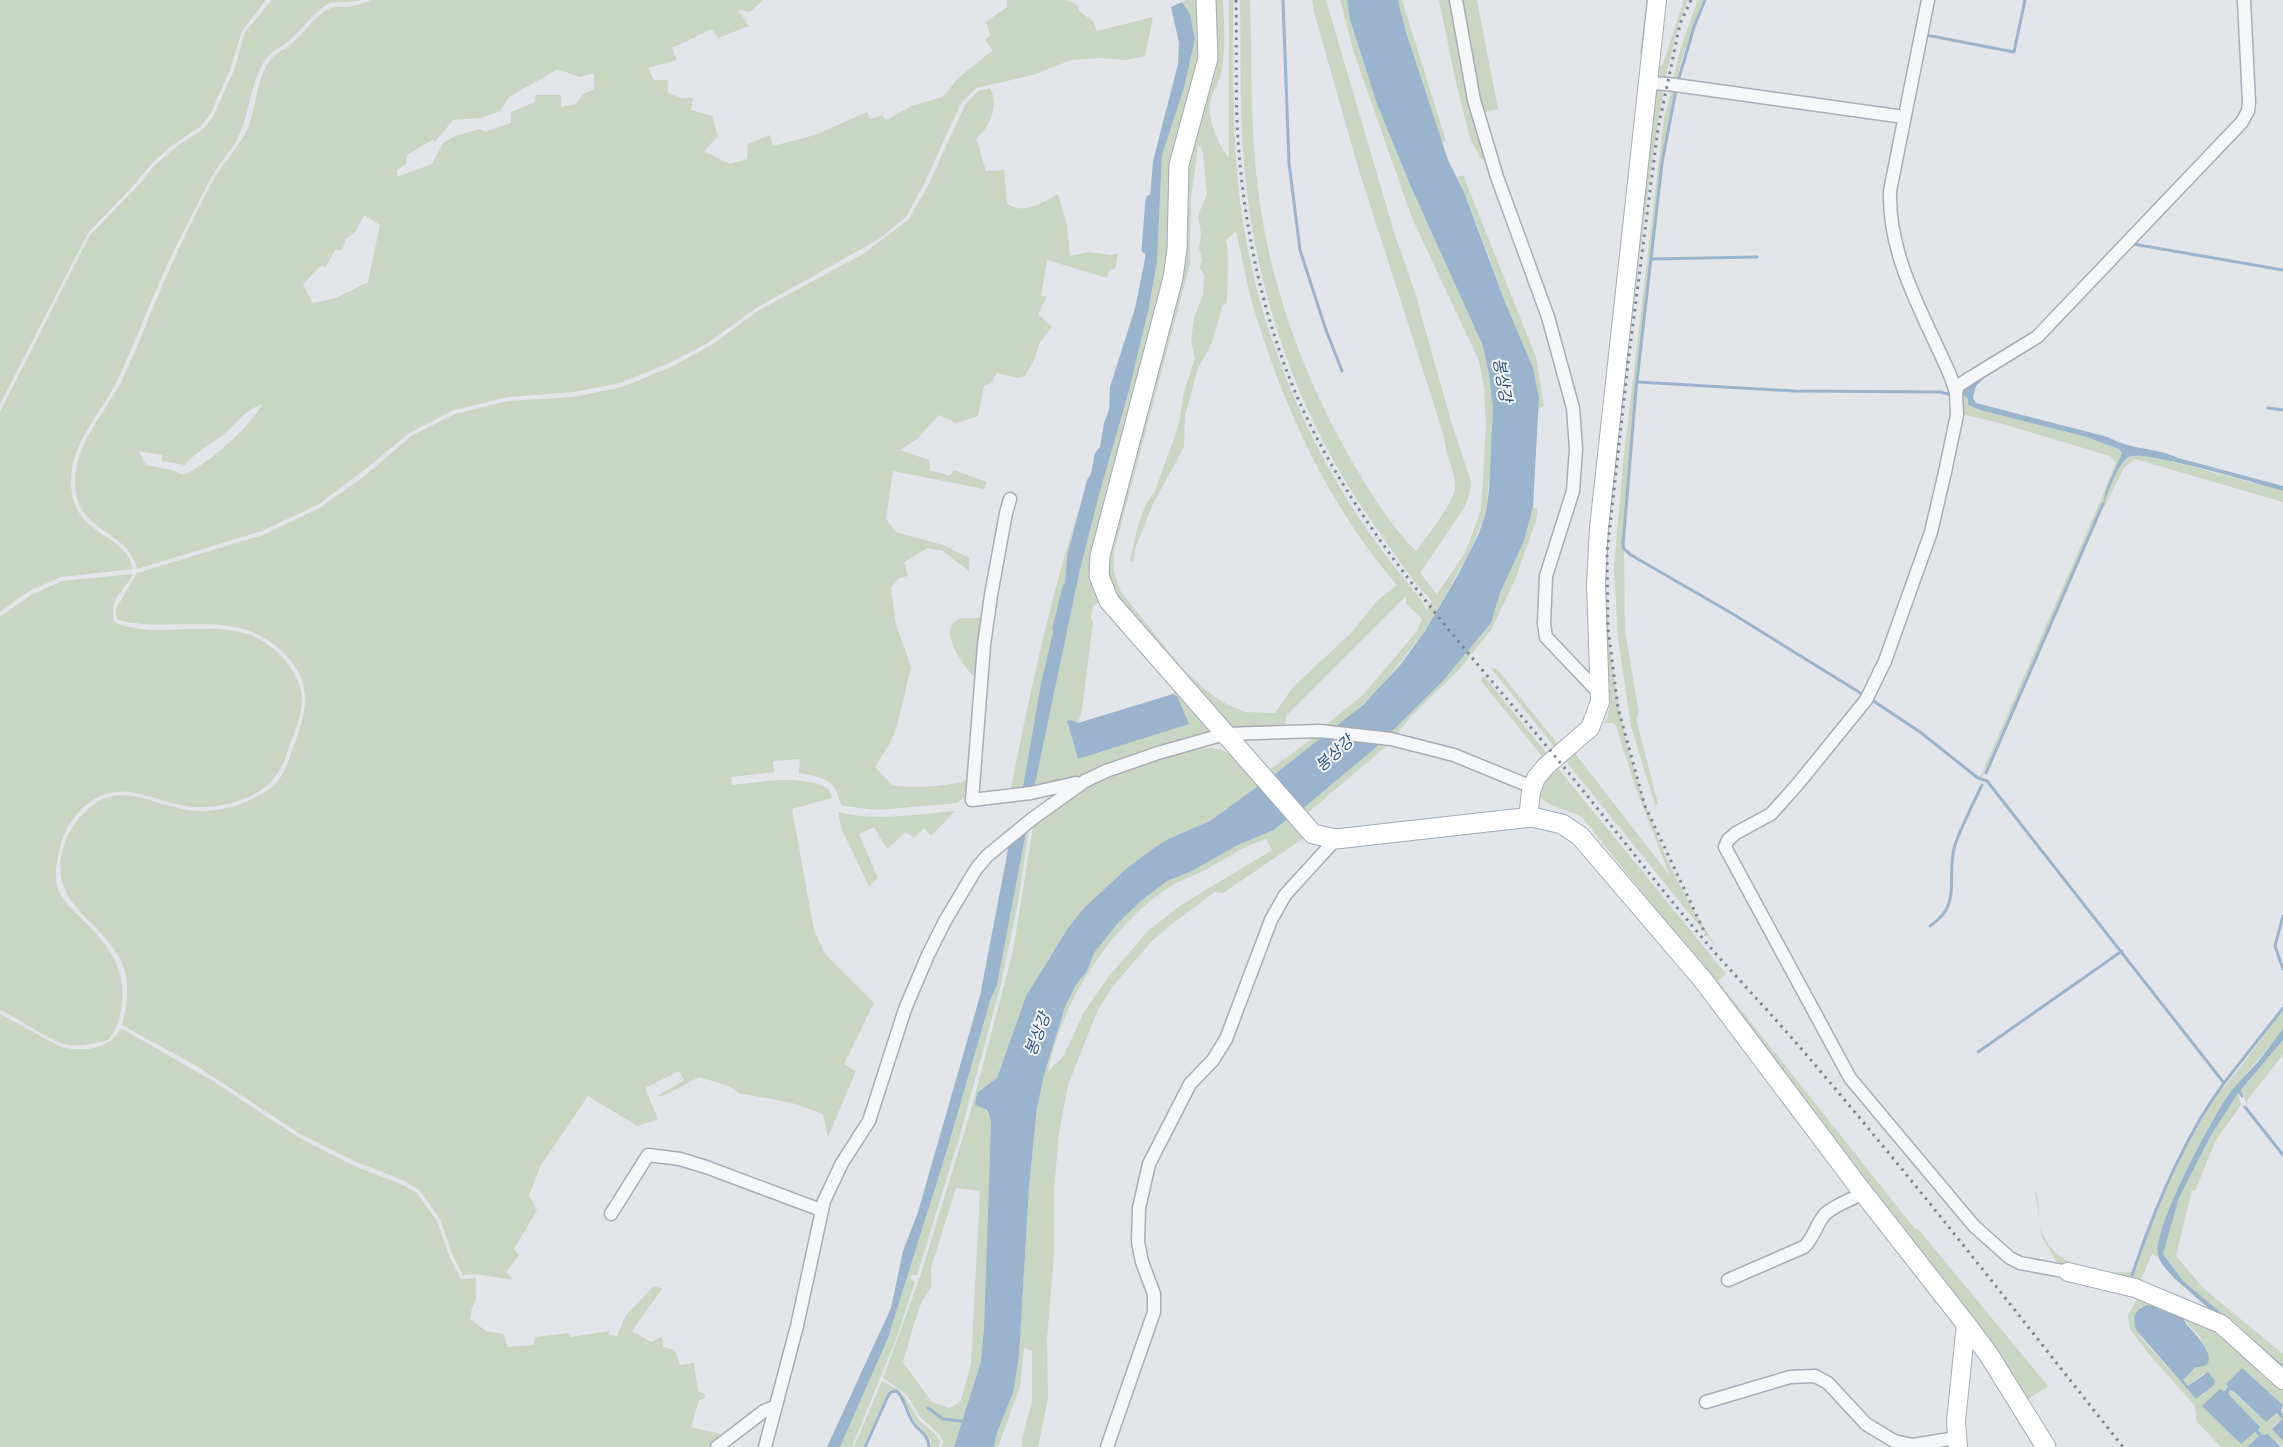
<svg xmlns="http://www.w3.org/2000/svg" width="2283" height="1447" viewBox="0 0 2283 1447" font-family="Raleway,'Noto Sans KR',sans-serif">
	<rect width="100%" height="100%" fill="#e2e6eb"/>
	<!-- green -->
	<g fill="#c8d6c2" fill-rule="evenodd">
		<path d="M0 0H266L242 31 231 67 210 115 200 127 174 144 153 162 133 186 88 233 0 404Z"/>
		<path d="M272 0H361C352 3 341 1 331 3 318 7 303 29 292 38 285 45 275 49 268 56 249 80 251 115 236 141 230 153 218 164 211 178 195 209 178 241 164 272 148 307 135 342 119 377 103 412 71 440 71 482 72 539 124 529 133 569L61 577 29 591 0 612V412L90 235 136 188 155 165 176 147 202 130 213 117 235 68 245 32Z"/>
		<path d="M371 0H763L750 12 738 10 749 26 718 38 712 29 672 48 677 60 648 68 654 80H668V93L682 98H693L691 110 712 116 718 136 704 151 730 164 747 159 748 144 770 135 773 146 815 135 867 112 870 119 882 115 886 120 912 106 942 97 949 90 957 79 993 50 985 40 990 35 986 22 1007 7V0H1066L1076 4 1080 12 1093 21 1097 31 1153 17 1145 56 1125 60 1101 58 1071 60 1033 75 976 88 961 103 924 184 906 217 879 239 756 308 708 343 667 364 620 383 574 392 508 397 454 410 409 433 363 471 319 504 262 531 137 569C127 527 75 535 75 481 76 441 105 414 122 380 139 346 151 310 167 275 181 243 198 209 215 177 225 161 238 148 247 130 257 108 255 80 271 59 276 53 283 50 289 46 304 35 314 15 331 8 335 6 341 7 346 7 355 6 363 4 371 0ZM558 69 579 77 594 73V89L583 94 576 104 561 107V95H536L535 102 511 112V123L485 132 480 129 455 136 443 143 432 164 397 177V170L406 164 407 155 432 140 435 142 453 120 481 118 500 111 509 97ZM364 215 380 225 368 282 336 298 313 303 303 285 320 266 326 267 335 250H342L346 239 356 231ZM262 404C252 425 205 467 183 475L172 470 146 465 139 451 162 455V461L185 465C195 453 206 447 219 438 236 425 240 413 262 404Z"/>
		<path d="M1186 0H1199L1204 22 1173 246 1094 576 1211 728 1207 733 1092 773 1034 789 1079 574 1099 495 1129 391 1149 307 1157 262 1162 155 1184 88 1195 39 1190 14 1182 2ZM1101 600 1175 689 1173 694 1177 696 1078 758 1068 726 1071 720 1078 723 1082 710 1093 622 1091 618 1093 606Z"/>
		<path d="M1214 0H1223C1224 23 1226 48 1222 70 1220 82 1212 92 1210 103 1208 122 1218 144 1229 158V0H1233C1233 64 1232 129 1239 192 1250 292 1284 390 1334 477 1351 508 1372 537 1393 565 1405 580 1418 594 1427 610L1432 601C1410 579 1393 551 1375 526 1305 428 1262 313 1247 193 1239 129 1241 64 1240 0H1250C1252 63 1250 127 1258 189 1269 280 1301 369 1345 449 1365 484 1387 522 1416 551 1426 537 1456 501 1455 485 1454 468 1445 453 1444 436L1357 164 1314 12 1312 0H1326L1394 232 1415 293 1451 421 1471 482 1469 496 1464 508 1420 573 1437 594 1465 553 1481 510 1486 427 1484 388 1479 361 1412 218 1354 53 1340 0H1347L1350 20 1377 104 1411 187 1483 346 1489 375 1493 409 1492 446 1486 512 1469 553 1425 631 1377 691 1348 718 1270 778 1265 773 1312 739 1313 735 1363 695 1417 631 1422 619 1406 603V596L1287 715 1284 726 1230 730 1115 601 1106 568 1194 137 1212 82 1214 66ZM1198 146 1201 148 1203 153 1207 195 1198 215 1201 234 1199 248 1202 259 1200 268 1204 275 1203 294 1194 318 1191 341 1195 359 1184 391 1179 424 1155 491 1146 504 1138 525 1130 561 1133 562 1136 546 1153 504 1184 447 1185 416 1198 368 1212 343 1222 307 1227 302C1227 284 1230 255 1226 240L1236 231C1242 256 1246 281 1253 306 1284 408 1327 504 1397 585L1378 600 1351 633 1293 687 1275 713 1245 712 1228 705 1212 695 1182 668 1121 592 1114 572V551L1190 264 1191 199Z"/>
		<path d="M1398 0H1402L1446 141 1442 142 1406 32Z"/>
		<path d="M1439 0H1453L1492 168 1480 157 1470 138 1455 78Z"/>
		<path d="M1459 0H1477L1498 109 1481 113Z"/>
		<path d="M1684 0H1688L1679 24 1665 79 1655 74V65L1661 66 1663 64Z"/>
		<path d="M1698 0H1703L1682 58 1676 83 1672 82 1682 44Z"/>
		<path d="M2246 0 2253 116 2040 338 1983 373 1968 399V405L1980 410 2083 436 2119 449 2122 453 2102 505 1982 777H1979L1981 775 2099 504 2116 462 2110 456 2003 424 1966 415 1960 416 1963 385 2026 346 2244 123Z"/>
		<path d="M990 88C999 104 991 128 976 138L986 171 1004 170 1007 203C1023 216 1042 203 1058 194L1067 225 1070 256 1088 252 1112 255 1118 253 1115 269 1109 270 1107 278 1047 260 1041 296H1047L1038 314 1052 327 1039 344 1035 358 1025 376 1017 378 997 373 991 383 984 386 978 416 956 423 939 415 918 438 900 450 929 460 930 470 950 476 954 470 987 482 984 489 893 471 886 519 896 532 943 545 969 558V571L943 551 928 548 904 562 908 576 899 578 891 588 896 624 911 667 897 726 890 743 875 767 893 786C913 787 954 788 970 778L968 794 957 803 878 810 843 806C838 800 838 793 834 787 827 777 810 775 799 773L800 759 773 761 774 772 731 777 732 785C764 782 798 774 828 788L832 798 792 809 814 930 825 954 874 1003 844 1064 856 1071 828 1137 823 1114 792 1103 739 1093 729 1086 699 1077 663 1096H657L684 1080 679 1071 645 1088 658 1119 637 1126 588 1096 541 1165 529 1195 537 1210 514 1249 519 1255 506 1272 513 1280 476 1274 463 1275 453 1256 440 1219 420 1191 405 1181 354 1161 300 1134 195 1065 122 1025C127 1004 131 981 121 961 96 912 41 903 67 837 71 828 78 819 85 812 114 782 143 800 178 808 209 816 246 807 272 787 283 778 288 763 292 751 300 728 309 708 303 684 299 664 275 642 257 634 222 618 180 627 143 624 134 623 126 623 117 619L116 609 137 573 263 535 321 507 366 475 411 436 455 414 508 401 574 397 622 387 669 368 710 346 758 311 863 254 909 219 928 186 965 105 978 91Z"/>
		<path d="M1658 88H1664C1648 179 1638 270 1627 362 1622 402 1618 442 1613 481 1610 508 1606 534 1606 561 1604 696 1641 837 1718 949L1564 759 1574 752 1670 876 1635 786 1616 726 1613 723H1604L1608 717 1609 707 1601 581 1654 90Z"/>
		<path d="M1672 89H1675L1661 163 1635 389 1622 545 1624 550 1625 630 1639 714 1636 718 1658 804 1655 805 1631 726 1618 639 1614 568 1623 464 1654 202 1664 118Z"/>
		<path d="M1463 175 1536 357 1544 406 1538 409C1541 371 1519 342 1507 307 1492 264 1476 220 1458 177Z"/>
		<path d="M2134 455 2163 459 2283 491V502L2135 459 2124 468 2104 507 2103 504C2110 489 2117 462 2134 455Z"/>
		<path d="M1533 507 1538 509 1536 521 1515 580 1491 630 1459 670 1411 716 1389 744 1303 817 1299 812 1374 749 1443 681 1491 623 1500 593 1524 541Z"/>
		<path d="M1079 509 1067 556 1063 612 1055 624 1041 683 1022 792 1010 793C1029 698 1049 601 1079 509Z"/>
		<path d="M133 574C123 593 109 598 114 622 154 641 215 617 257 638 277 648 296 669 301 691 305 710 295 730 289 747 285 760 280 772 271 782 255 799 218 809 195 807 153 804 118 772 81 810 72 819 65 830 61 843 58 857 53 875 58 889 62 900 72 909 80 917 106 943 126 965 122 1004 121 1017 117 1030 108 1040 96 1043 82 1047 69 1045 52 1043 19 1018 0 1010V617L31 595 62 581Z"/>
		<path d="M961 618H985L978 679C967 674 947 641 950 629 952 624 956 620 961 618Z"/>
		<path d="M1490 667 1498 670 1561 748 1557 750Z"/>
		<path d="M1483 675 1550 757 1546 761 1481 681Z"/>
		<path d="M1213 748C1233 751 1248 769 1262 783L1210 821 1168 839 1154 848 1127 868 1084 908 1068 928 1026 996 997 1078 977 1093 991 1121 984 1327 981 1361 954 1447H942L943 1441 939 1434 921 1418 907 1395 883 1378 919 1280 971 1110 1013 951 1034 821C1053 809 1072 794 1092 784 1129 765 1172 751 1213 748ZM956 1188 980 1191 971 1364 962 1397 959 1403 949 1408 931 1401 903 1362 914 1324 922 1301 931 1288V1268Z"/>
		<path d="M1557 767 1726 974 1718 981 1915 1229H1918L2048 1386 2027 1400 1674 933 1582 817C1572 810 1529 805 1540 784 1544 778 1552 772 1557 767Z"/>
		<path d="M955 811 931 836 924 828 914 838 906 832 887 849 874 827 859 834 878 878 869 886 842 830 838 812C875 822 917 814 955 811Z"/>
		<path d="M1291 816 1307 836 1223 893 1215 892 1172 924 1152 941 1113 986 1097 1012 1068 1085 1059 1133 1054 1189V1254L1047 1339 1048 1398 1038 1447H1022V1439L1032 1401V1351L1024 1348 1020 1387 998 1447H994L997 1433 1013 1393 1019 1357 1029 1187 1037 1108 1044 1075 1065 1007 1076 985 1087 971 1094 953 1118 923 1141 901 1167 881 1190 872 1238 845 1274 830ZM1266 839 1272 850 1181 905 1148 931 1109 976 1084 1012 1063 1057 1048 1071C1061 1004 1109 927 1168 888 1181 879 1198 875 1212 866 1230 856 1246 845 1266 839Z"/>
		<path d="M1029 828 1018 903 1001 984 960 1135 917 1275H912L910 1278 915 1282 896 1339 852 1447H840L888 1338 947 1150 991 998 997 985 1026 832Z"/>
		<path d="M2283 1010C2283 1015 2283 1024 2283 1029 2281 1034 2275 1040 2271 1044 2258 1061 2242 1077 2229 1094 2210 1119 2151 1230 2159 1258L2152 1254 2139 1284 2059 1266 2042 1237 2035 1190C2040 1201 2038 1216 2041 1228 2050 1266 2098 1275 2131 1272L2132 1276 2146 1237 2184 1150 2215 1098 2243 1064Z"/>
		<path d="M0 1014 59 1046C81 1053 110 1050 121 1028L211 1080 298 1137 352 1165 403 1185 417 1193 437 1221 450 1258 461 1279 476 1278V1299L472 1308 470 1319 486 1331 503 1334 508 1347 534 1345 535 1337 569 1333 571 1337 609 1331V1335L617 1336 626 1315 654 1286 662 1289 632 1331 651 1342 662 1337 663 1347 675 1350 680 1365 694 1363 698 1391 705 1394 704 1399 699 1400 691 1427 720 1434 710 1447H0Z"/>
		<path d="M2283 1040V1055L2248 1099 2247 1105 2241 1091Z"/>
		<path d="M2238 1092 2241 1105 2216 1140 2195 1191 2192 1190 2176 1256 2203 1288 2283 1354V1365L2183 1281 2163 1254 2179 1198 2210 1137Z"/>
		<path d="M2138 1297 2217 1328 2283 1384V1405L2242 1368 2226 1384 2229 1387 2212 1397 2202 1406 2241 1444 2255 1432 2259 1436 2247 1447H2221L2197 1422 2195 1406 2149 1354 2130 1329 2128 1315ZM2145 1305 2160 1307 2180 1315 2200 1337 2202 1342 2196 1367 2183 1380 2188 1386 2204 1373V1394L2196 1399 2143 1340 2136 1330 2133 1320 2140 1307Z"/>
		<path d="M882 1381 897 1389 905 1397 919 1420 936 1435 940 1441 939 1447H931V1440L914 1420 902 1395 897 1390H890L887 1395 863 1447H854Z"/>
		<path d="M2230 1390 2266 1422 2277 1413 2282 1419 2273 1426 2283 1441V1447L2268 1434 2262 1435 2258 1430 2227 1394Z"/>
	</g>
	<!-- water -->
	<g fill="#9bb4ce">
		<path d="M1347 0H1398L1406 32 1448 160 1464 192 1507 307 1533 368 1539 397 1533 507 1524 541 1500 593 1491 623 1443 681 1374 749 1299 812 1270 778 1363 705 1401 664 1425 631 1459 573 1479 533 1486 512 1489 489 1493 409 1489 375 1483 346 1411 187 1377 104 1350 20Z"/>
		<path d="M1182 2 1190 14 1195 39 1184 88 1162 155 1157 262 1149 307 1129 391 1099 495 1079 574 1034 789 1022 792 1041 683 1055 624 1063 612 1067 556 1087 480 1091 474 1095 453 1100 447 1104 423 1109 410 1110 387 1135 308 1145 259 1153 161 1178 64 1179 43 1171 7Z"/>
		<path d="M1995 367 1976 386 1973 398 1976 403 2108 437C2131 450 2154 447 2178 458L2283 486V491C2262 485 2141 449 2129 457 2116 466 2110 490 2103 504L2106 490 2122 453 2119 449 2083 436 1980 410 1968 405V399L1960 391Z"/>
		<path d="M1173 694 1177 696 1189 724 1078 759 1067 721 1071 720 1078 723Z"/>
		<path d="M1262 783 1291 816 1274 830 1238 845 1190 872 1167 881 1141 901 1118 923 1094 953 1087 971 1076 985 1065 1007 1044 1075 1037 1108 1029 1187 1019 1357 1013 1393 997 1433 994 1447H954L981 1361 984 1327 991 1121 987 1110 975 1105 977 1093 997 1078 1026 996 1068 928 1084 908 1127 868 1154 848 1168 839 1210 821Z"/>
		<path d="M1026 832 997 985 991 998 947 1150 888 1338 840 1447H827L891 1308 903 1251 918 1212 980 996 1009 844Z"/>
		<path d="M2283 1029V1040L2241 1090 2243 1096 2242 1098 2238 1093 2210 1137 2179 1198 2163 1254 2183 1281 2283 1365V1373L2175 1279C2169 1272 2159 1263 2158 1254 2154 1226 2211 1119 2229 1094 2237 1083 2248 1073 2257 1063 2266 1052 2274 1040 2283 1029Z"/>
		<path d="M2146 1305C2156 1306 2172 1308 2180 1315 2183 1317 2185 1322 2187 1325 2196 1334 2226 1367 2196 1367L2183 1380 2188 1386 2208 1372 2215 1381 2214 1385 2196 1399 2136 1330C2132 1319 2134 1310 2146 1305Z"/>
		<path d="M2242 1368 2283 1405 2281 1411 2283 1414V1441L2272 1429 2282 1419 2277 1413 2266 1422 2234 1392 2230 1390 2228 1394 2260 1427 2258 1430 2262 1435 2268 1434 2281 1447H2247L2259 1436 2255 1432 2241 1444 2202 1406 2220 1389 2224 1391 2228 1387 2226 1384Z"/>
	</g>
	<g fill="none" stroke-linecap="round" stroke-linejoin="round">
		<!-- stream -->
		<g stroke="#9bb4ce" stroke-width="3">
			<path d="M1283 0 1289 163 1300 250 1326 330 1342 371"/>
			<path d="M1926 35 2014 52 2025 0"/>
			<path d="M1642 54 1648 0"/>
			<path d="M1678 81 1694 27 1705 0"/>
			<path d="M1676 90 1662 163 1636 389 1623 545 1624 549 1631 555 1733 614 1862 694"/>
			<path d="M2133 244 2283 270"/>
			<path d="M1651 259 1757 257"/>
			<path d="M1638 382 1795 391 1940 392 1952 395"/>
			<path d="M2268 408 2283 410"/>
			<path d="M1872 700 1920 732 1978 778 1987 781 2224 1083C2183 1138 2154 1210 2132 1275"/>
			<path d="M1986 773 2103 504"/>
			<path d="M2283 916 2275 946 2283 969"/>
			<path d="M1930 926C1964 904 1945 876 1955 845 1962 825 1973 804 1982 785"/>
			<path d="M1978 1052 2122 951"/>
			<path d="M2224 1083 2283 1008"/>
			<path d="M2245 1107 2283 1155"/>
			<path d="M928 1408 943 1419 961 1421"/>
			<path d="M865 1447 888 1396 891 1392 897 1391C905 1400 906 1410 912 1421 917 1430 929 1434 929 1447"/>
		</g>
		<!-- canal -->
		<g stroke="#9bb4ce" stroke-width="11">
			<path d="M1147 249 1151 200"/>
			<path d="M1058 628 1068 588"/>
		</g>
		<defs>
			<g id="street">
				<path d="M1456 0 1474 100 1497 177 1548 317 1573 408 1576 449 1573 491 1546 576 1544 624 1546 637 1601 695"/>
				<path d="M1928 0 1890 191C1888 257 1924 315 1950 375L1956 392 1957 415 1945 472 1931 532 1885 661 1866 700 1797 785 1771 814 1736 833 1728 840 1725 847 1850 1078 1974 1226 2010 1258 2020 1263 2068 1272"/>
				<path d="M1648 83 1668 84 1904 117"/>
				<path d="M1956 392 1958 386 1970 378 2037 337 2242 122 2248 111 2249 102 2244 0"/>
				<path d="M1010 499 1006 513 991 595 984 645 972 800 1031 793 1076 783"/>
				<path d="M611 1214 648 1155 680 1159 706 1167 821 1210"/>
				<path d="M1728 1280 1804 1247C1814 1238 1816 1224 1825 1214 1835 1205 1852 1199 1864 1193"/>
				<path d="M1706 1402 1790 1377 1815 1376 1828 1383 1866 1424 1894 1441 1913 1445 1956 1438"/>
				<path d="M717 1447 764 1411 774 1407"/>
				<path d="M765 1447 797 1326 824 1201 842 1163 869 1121 905 1009 928 955 945 921 976 869 987 856 1032 819 1085 781 1106 771 1158 753 1225 734 1320 731 1391 739 1454 755 1532 787"/>
				<path d="M1107 1447 1154 1312V1294L1142 1262 1138 1242 1139 1208 1149 1164 1190 1084 1213 1060 1226 1039 1271 920 1285 895 1336 839"/>
			</g>
			<g id="secondary">
				<path d="M1528 818 1531 792 1536 778 1546 766 1590 728 1600 702 1596 584 1599 528 1657 0"/>
				<path d="M2068 1272 2135 1288 2221 1324 2283 1380"/>
				<path d="M1958 1447 1956 1421 1966 1324"/>
			</g>
			<path id="primary" d="M1206 0 1208 58 1179 165 1177 249 1173 278 1100 556 1099 576 1109 601 1313 834 1336 839 1532 817 1562 824 1580 836 1703 980 1858 1186 1966 1324 1989 1355 2046 1447"/>
		</defs>
		<!-- street casing -->
		<use href="#street" stroke="#a7adb6" stroke-width="15"/>
		<!-- secondary casing -->
		<use href="#secondary" stroke="#a7adb6" stroke-width="20"/>
		<!-- primary casing -->
		<use href="#primary" stroke="#a0aab8" stroke-width="21"/>
		<!-- street -->
		<use href="#street" stroke="#f5f7f9" stroke-width="12"/>
		<!-- secondary -->
		<use href="#secondary" stroke="#fff" stroke-width="18"/>
		<!-- primary -->
		<use href="#primary" stroke="#fff" stroke-width="19"/>
		<!-- rail -->
		<g stroke="#7a8596" stroke-width="3" stroke-dasharray="2.5 5" stroke-linecap="butt">
			<path d="M1236 0C1237 47 1235 94 1238 140 1244 225 1261 308 1293 387 1354 534 1473 655 1572 777 1620 836 1667 897 1716 954 1751 993 1787 1031 1821 1072 1925 1194 2023 1321 2123 1447"/>
			<path d="M1691 0 1680 24 1658 129 1629 355 1607 553 1608 628 1618 708 1645 806 1706 935"/>
		</g>
	</g>
	<g text-anchor="middle" stroke-width="4" stroke-linejoin="round" paint-order="stroke">
		<!-- water labels -->
		<g font-size="16" font-style="italic" fill="#2f537c" stroke="#f2f5f8">
			<text transform="translate(1503 380) rotate(80)" y="6">봉상강</text>
			<text transform="translate(1334 753) rotate(-42)" y="6">봉상강</text>
			<text transform="translate(1037 1034) rotate(-69)" y="6">봉상강</text>
		</g>
	</g>
</svg>
